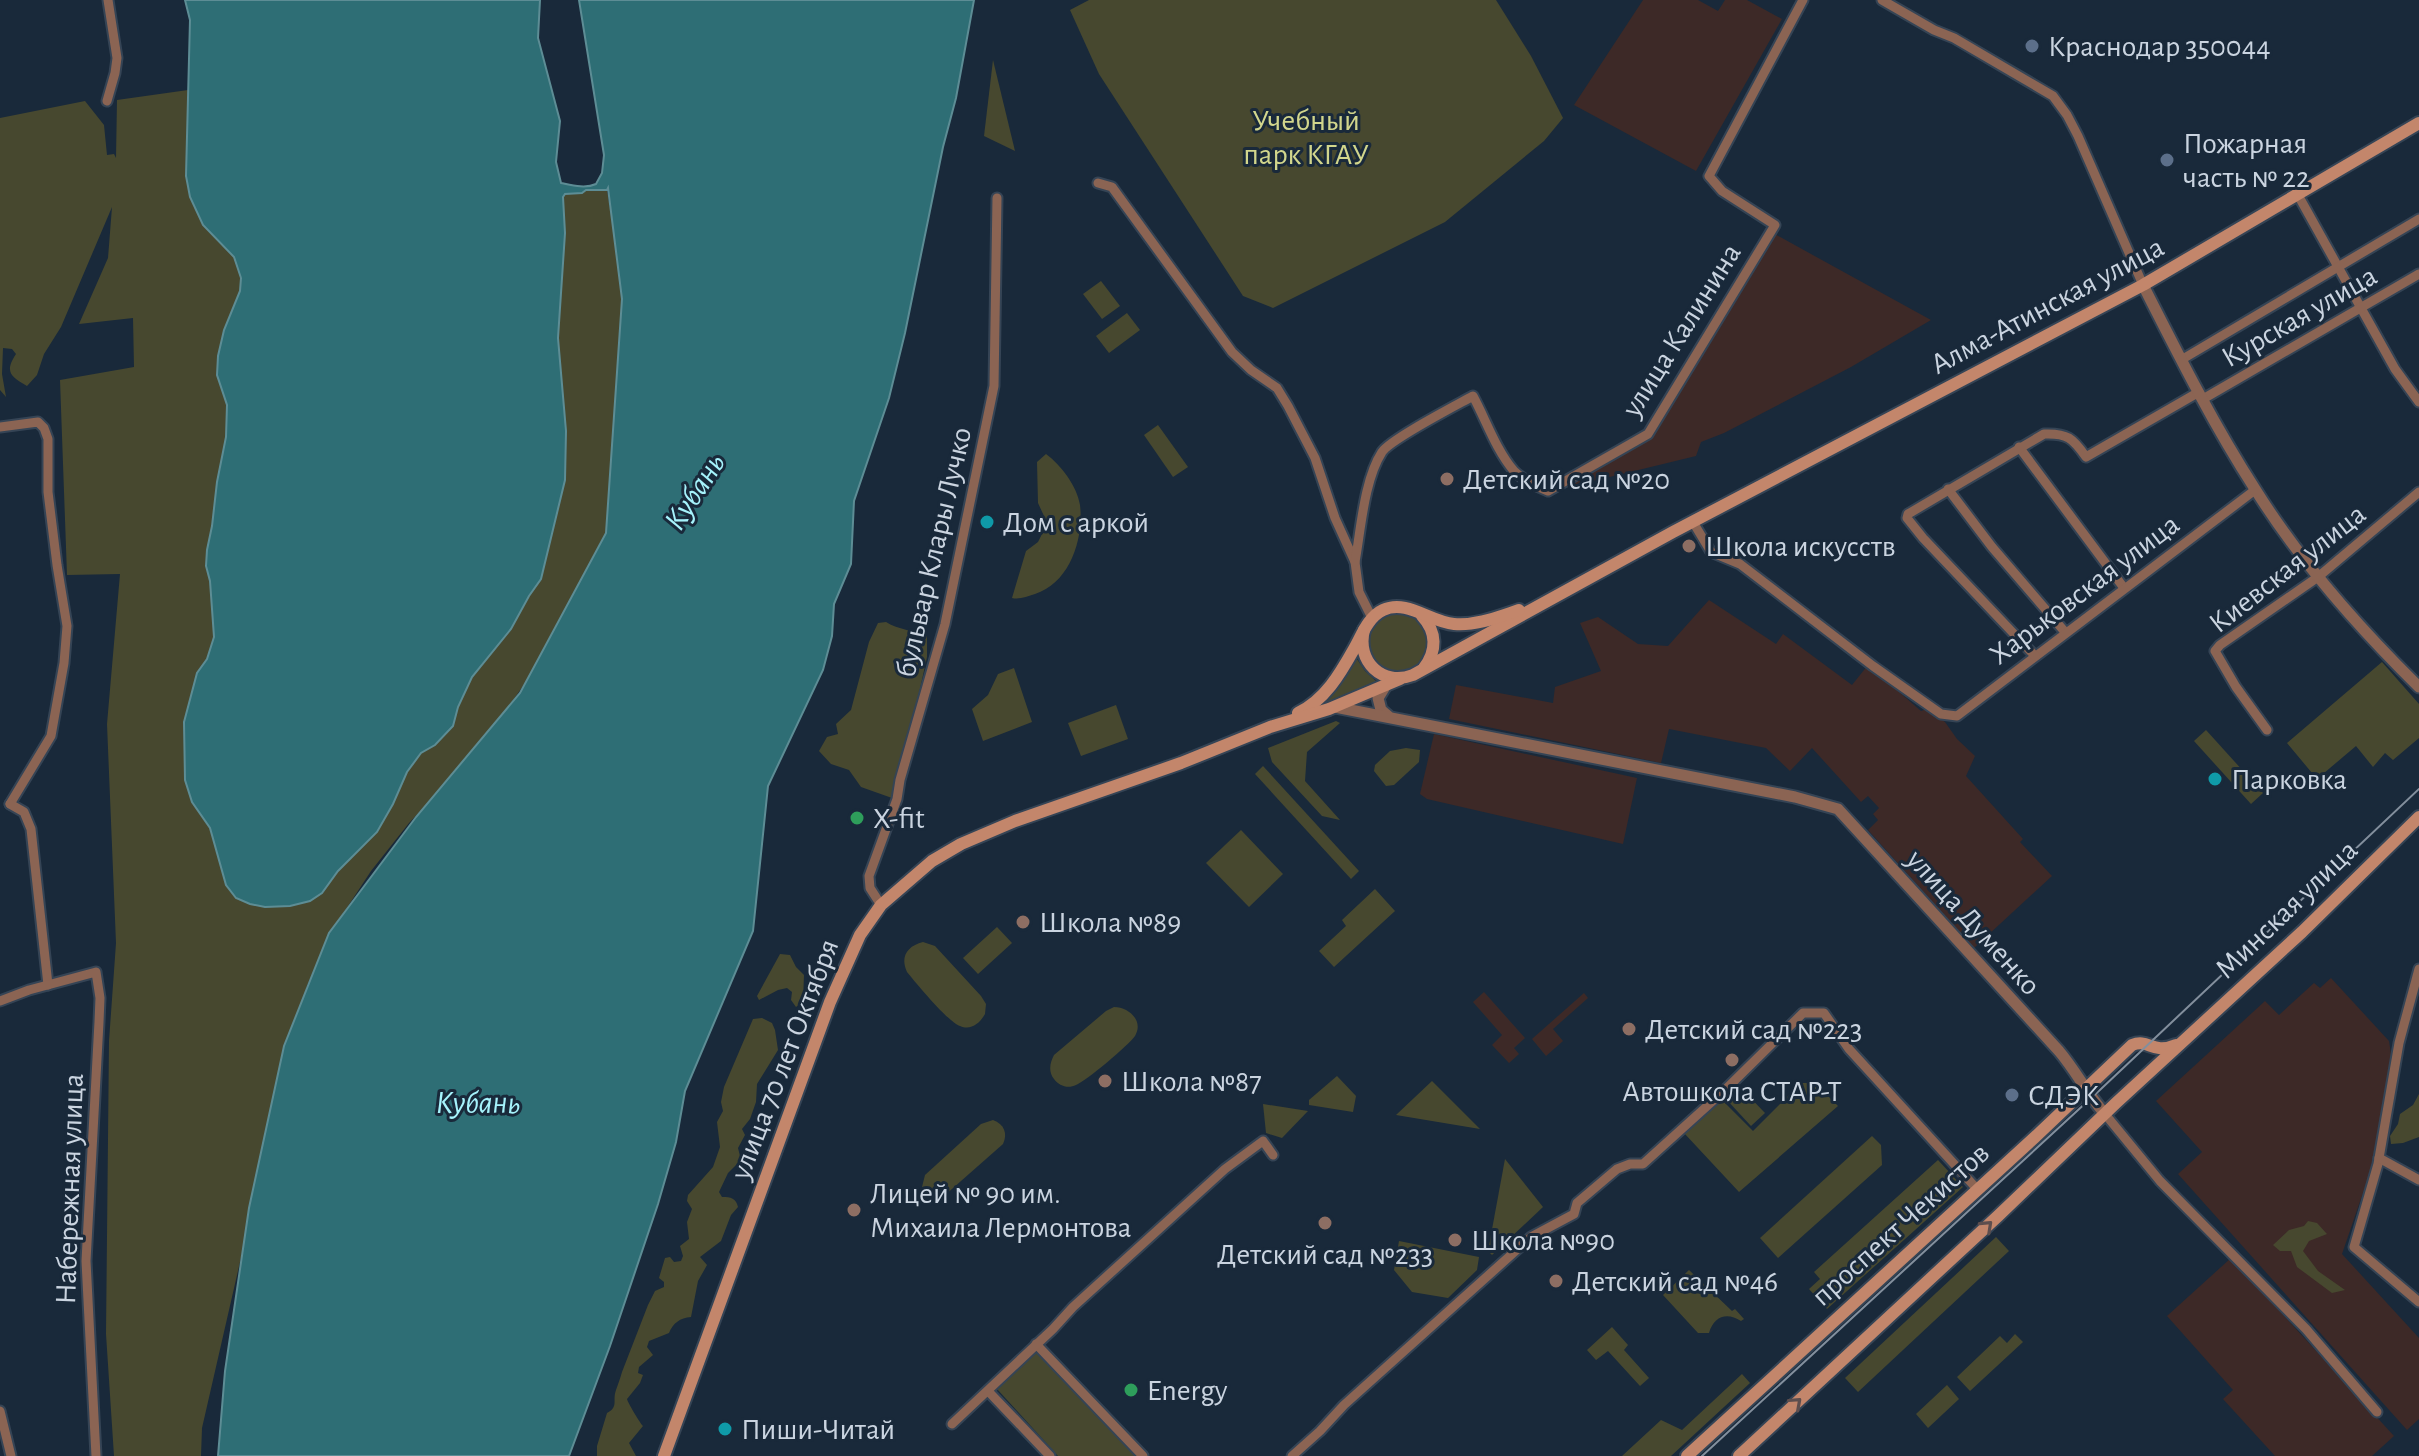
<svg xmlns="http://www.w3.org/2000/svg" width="2419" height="1456" viewBox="0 0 2419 1456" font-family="'Alegreya Sans',sans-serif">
	<rect width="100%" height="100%" fill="#19293a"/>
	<!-- industrial -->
	<g fill="#3d2927">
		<path d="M1643 0H1698L1718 11 1725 0H1747L1782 19 1696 171 1574 105Z"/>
		<path d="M1771 232 1931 320 1851 367 1724 433 1701 442 1696 456 1552 491 1651 436Z"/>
		<path d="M1709 600 1776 644 1783 634 1852 685 1868 665 1921 711 1927 709 1945 722 1957 739 1975 756 1966 776 2023 839 2020 842 2052 876 1974 948 1868 830 1878 820 1873 814 1879 808 1868 796 1861 802 1812 748 1790 771 1766 748 1669 729 1661 763 1449 719 1456 685 1553 703 1555 687 1601 671 1580 623 1598 617 1638 644 1668 646Z"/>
		<path d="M1434 734 1637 778 1623 844 1427 799 1420 794Z"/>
		<path d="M2331 978 2389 1041 2392 1060 2377 1152 2342 1254 2419 1338V1419L2407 1430 2178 1174 2202 1152 2156 1101 2265 1001 2279 1015 2314 983 2320 988Z"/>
		<path d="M1484 992 1525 1038 1514 1048 1519 1054 1509 1063 1492 1045 1502 1035 1473 1002Z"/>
		<path d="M1584 993 1588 998 1553 1029 1563 1041 1546 1056 1532 1039Z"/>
		<path d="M2231 1258 2394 1436 2372 1456H2275L2223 1399 2233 1390 2167 1316Z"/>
	</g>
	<!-- green -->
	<g fill="#47482f">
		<path d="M1089 0H1496L1531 56 1563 118 1544 141 1445 222 1273 308 1243 296 1099 74 1070 10Z"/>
		<path d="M993 60 1015 151 984 136Z"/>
		<path d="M188 90 186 176 220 243 234 257 241 278 240 291 217 375 227 405 226 437 217 482 212 526 207 550 206 566 210 581 214 637 207 659 197 673 184 722 185 780 192 802 210 828 226 885 322 893 338 871 377 832 393 804 407 772 421 753 435 745 453 726 458 707 472 677 511 629 529 596 541 579 565 480 566 431 558 338 565 233 563 197 565 194C580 192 592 188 607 190L621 274 625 355 617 511 530 676 477 752 409 823 371 871 333 929 307 986 270 1131 202 1428 201 1456H114L106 1334 109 1041 116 943 107 724 120 574 67 575 60 380 134 367 133 318 79 324 108 258 112 207 61 327 44 354 37 375 27 386C11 377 4 372 16 354L12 349 3 348 2 374 6 397 0 390V118L85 101 104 125 107 155 114 154 116 158 117 100Z"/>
		<path d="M1101 281 1120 306 1102 319 1083 294Z"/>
		<path d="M1127 313 1140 330 1109 353 1096 336Z"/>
		<path d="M1158 425 1188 467 1173 477 1144 435Z"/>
		<path d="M1046 454C1061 465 1077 486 1080 505 1084 538 1070 583 1035 594 1027 596 1020 600 1012 598L1026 551 1038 542 1044 530V516L1038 503 1037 462Z"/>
		<circle cx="1398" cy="643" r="30"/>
		<path d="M886 622C899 630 912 630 927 636V657L903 766 892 798 861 787 849 770 831 764 819 751 827 737 838 734 836 724 851 710 869 642 878 623Z"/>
		<path d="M1357 659 1365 671 1376 681V685L1326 704V700L1340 684Z"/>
		<path d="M2382 662 2419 704V738L2393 760 2385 753 2373 767 2356 746 2317 779 2287 743Z"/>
		<path d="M1014 668 1032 722 983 741 972 709 988 695 998 674Z"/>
		<path d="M1116 705 1128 739 1081 756 1068 723Z"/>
		<path d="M1336 721 1340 723 1307 752 1305 781 1340 820 1322 816 1272 762 1268 748Z"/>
		<path d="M2206 730 2263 793 2251 804 2194 741Z"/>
		<path d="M1406 748 1420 750 1419 762 1394 785 1386 786 1374 771 1375 765 1390 751Z"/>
		<path d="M1263 766 1359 871 1351 879 1255 774Z"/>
		<path d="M1241 830 1283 874 1249 907 1206 863Z"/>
		<path d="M1375 889 1395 911 1334 967 1319 951 1346 926 1342 920Z"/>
		<path d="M997 927 1012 943 978 974 963 958Z"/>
		<path d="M923 942 935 946 981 996 986 1004 985 1014C980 1023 971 1031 960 1026 948 1022 916 983 907 972 900 957 907 946 923 942Z"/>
		<path d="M780 954 790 955 796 967 804 975 803 1001 796 1007 791 1000 792 992 787 988 778 990 759 1000 757 996Z"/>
		<path d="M1114 1007C1129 1007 1144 1021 1135 1036 1130 1044 1085 1082 1076 1085 1068 1089 1059 1086 1054 1079 1048 1071 1050 1063 1054 1055L1106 1011Z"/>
		<path d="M762 1018 772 1023 775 1030 778 1050 757 1084 756 1102 750 1119 742 1129 745 1135 738 1148 741 1160 728 1173 719 1192 722 1197C731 1197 736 1198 738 1207L731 1215 721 1241 700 1257 707 1265 698 1281 691 1317C680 1318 673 1323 669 1333L649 1341 647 1347 653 1355 639 1367 638 1373 643 1375 640 1383 627 1399C628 1403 640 1423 643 1426L629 1443 636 1456H597V1446L607 1413C619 1407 612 1401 616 1390 618 1384 620 1379 622 1372L648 1305 655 1291 664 1287V1282L659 1278 665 1258 670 1257 674 1262 681 1261 683 1256 680 1246 689 1239 687 1222 692 1209 687 1201 688 1195 713 1167 720 1147 717 1122 723 1111 721 1102 724 1087 753 1019Z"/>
		<path d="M1337 1076 1356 1096 1353 1112 1309 1105V1100Z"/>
		<path d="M1432 1081 1480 1129 1396 1115Z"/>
		<path d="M1801 1083H1815L1838 1106 1739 1192 1684 1133 1721 1099 1753 1131Z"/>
		<path d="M1740 1087 1765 1113 1751 1126 1726 1099Z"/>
		<path d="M2419 1094V1137L2403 1143 2391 1144 2390 1136 2398 1124 2400 1114 2413 1105Z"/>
		<path d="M1263 1104 1308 1111 1282 1138 1266 1133Z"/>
		<path d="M993 1120C1004 1124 1008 1133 1003 1144L944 1196C934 1201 926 1197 922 1187L925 1175 981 1124Z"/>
		<path d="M1872 1136 1881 1145 1882 1165 1778 1258 1760 1238Z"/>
		<path d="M1505 1159 1543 1207 1492 1255 1488 1251Z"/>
		<path d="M1938 1160 1963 1187 1827 1309 1809 1289 1820 1279 1814 1272Z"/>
		<path d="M2308 1221 2317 1223 2327 1234 2309 1241 2303 1251 2318 1271 2345 1290 2332 1293 2297 1267 2291 1251H2280L2273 1245 2289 1230 2304 1226Z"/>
		<path d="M1996 1237 2009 1251 1858 1392 1845 1378Z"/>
		<path d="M1399 1241 1479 1257 1477 1270 1448 1298 1412 1292 1394 1270Z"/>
		<path d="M1689 1270 1732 1311 1735 1309 1744 1319 1741 1321C1727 1312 1714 1316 1709 1333H1698L1663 1295Z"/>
		<path d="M1612 1327 1628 1345 1624 1350 1649 1378 1640 1386 1608 1351 1596 1360 1587 1350Z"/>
		<path d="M2015 1334 2023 1342 1970 1391 1957 1377 2000 1336 2007 1343Z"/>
		<path d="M1037 1351 1136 1456H1058L997 1389Z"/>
		<path d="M1742 1374 1750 1383 1671 1456H1622L1661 1420 1682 1430Z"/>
		<path d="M1947 1385 1959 1399 1928 1428 1916 1414Z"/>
	</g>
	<!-- water -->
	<path fill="#2e6e75" stroke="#5d8d95" stroke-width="2" d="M185 0H540L538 38 560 121 556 162 561 183C571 185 585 189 596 184L602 173 604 155 579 0H974L956 98 943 147 905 333 889 398 854 501 851 564 834 604 832 636 823 670 768 786 753 931 685 1091 676 1142 658 1204 610 1346 569 1456H218L225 1371 249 1208 284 1046 329 933 416 817 520 693 606 533 622 299 608 188 607 190H586L582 193 565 194 563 197 565 233 558 338 566 431 565 480 541 579 529 596 511 629 472 677 458 707 453 726 435 745 421 753 407 772 393 804 377 832 338 871 322 893 310 901 290 906 265 907 250 904 236 898 226 885 210 828 192 802 185 780 184 722 197 673 207 659 214 637 210 581 206 566 207 550 212 526 217 482 226 437 227 405 217 375 218 356 224 330 240 291 241 278 234 257 203 225 190 197 186 176 190 20Z"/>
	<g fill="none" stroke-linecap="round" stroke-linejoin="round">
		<defs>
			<g id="minor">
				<path d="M1882 0 1934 30 1954 38 2053 96 2067 115 2078 136 2143 285"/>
				<path d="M107 101 115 73 117 58 108 0"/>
				<path d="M1098 183 1112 187 1232 352 1251 370 1277 388 1288 406 1315 458 1335 518 1355 562 1359 592 1372 618"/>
				<path d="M2298 195 2395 369 2419 402"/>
				<path d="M2181 360 2419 219"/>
				<path d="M2203 399 2419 274"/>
				<path d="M0 427 38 422 44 428 48 439V492L57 565 67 626 64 663 51 736 10 804"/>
				<path d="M2019 447 2124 588"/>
				<path d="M1948 489 1992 547 2065 632"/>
				<path d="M1693 522 1711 552 1740 564 1873 666 1941 714 1957 716 2255 490"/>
				<path d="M1355 562C1361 529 1364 480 1382 452 1391 439 1455 406 1473 396 1486 420 1496 450 1514 471 1523 480 1536 486 1548 491L1648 434 1775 225 1722 191 1709 176 1803 0"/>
				<path d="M2035 656 1923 538 1907 518 1908 514 2044 434C2067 433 2073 438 2086 457L2199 392"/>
				<path d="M2267 730 2236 687 2215 651 2220 645 2318 577 2419 492"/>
				<path d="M10 804 24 812 31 829 48 985"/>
				<path d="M881 905 870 888 869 876 897 799 900 780 945 624 994 386 997 198"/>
				<path d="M2419 969 2399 1043 2378 1164 2354 1247 2419 1302"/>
				<path d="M0 1001 29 990 96 972 100 998 99 1022 86 1261 96 1456"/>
				<path d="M2105 1114 2160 1181 2306 1329 2377 1412"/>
				<path d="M2379 1158 2419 1180"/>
				<path d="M1036 1344 1143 1456"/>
				<path d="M988 1391 1050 1456"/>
				<path d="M0 1411 11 1456"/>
				<path d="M952 1424 1053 1329 1073 1307 1225 1169 1263 1141 1273 1155"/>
				<path d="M1292 1456 1320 1431 1344 1405 1531 1237 1574 1214 1577 1203 1617 1169 1630 1164H1643L1726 1089 1803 1013H1824L1849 1049 1977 1189"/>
			</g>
			<g id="tertiary">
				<path d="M2143 285C2178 354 2213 424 2255 489 2300 561 2358 627 2419 687"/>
				<path d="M1386 685 1378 698 1381 710 1388 716"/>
				<path d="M1335 707 1795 797 1838 809 2059 1051C2076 1071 2088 1095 2105 1114"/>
			</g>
			<g id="secondary">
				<path d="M1422 616C1437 632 1437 651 1424 668"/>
				<path d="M1364 630C1356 661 1382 687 1413 675L1673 532 2143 285 2419 123"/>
				<path d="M1298 713C1325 700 1340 674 1354 649 1362 635 1368 617 1383 610 1407 599 1430 622 1454 624 1476 626 1498 617 1519 610"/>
				<path d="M664 1456 830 1002 860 935 881 905 932 861 961 844 1015 821 1181 763 1270 727 1329 709 1400 679"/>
				<path d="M1687 1456 2034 1138 2132 1045C2149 1038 2152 1055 2176 1045"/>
				<path d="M1739 1456 1998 1216 2116 1103 2302 932 2419 817"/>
			</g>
		</defs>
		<!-- minor casing -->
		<use href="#minor" stroke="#354455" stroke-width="13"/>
		<!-- tertiary casing -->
		<use href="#tertiary" stroke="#354455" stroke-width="15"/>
		<!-- secondary casing -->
		<use href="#secondary" stroke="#354455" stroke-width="16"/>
		<!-- minor -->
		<use href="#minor" stroke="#8b6453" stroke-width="9"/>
		<!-- tertiary -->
		<use href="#tertiary" stroke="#8b6453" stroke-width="11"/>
		<!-- secondary -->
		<use href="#secondary" stroke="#c3866b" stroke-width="12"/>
		<!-- tram -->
		<path stroke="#838f9d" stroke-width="2" d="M1702 1456 2102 1088 2419 789"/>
	</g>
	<!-- one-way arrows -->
	<defs><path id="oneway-chevron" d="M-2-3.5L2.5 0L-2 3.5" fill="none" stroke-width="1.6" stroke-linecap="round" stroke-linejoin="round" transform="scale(2)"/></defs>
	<g stroke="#5d4e4e">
		<use href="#oneway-chevron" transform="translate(1987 1226) rotate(-43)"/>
		<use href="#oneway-chevron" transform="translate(1796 1403) rotate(-42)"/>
	</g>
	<!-- markers -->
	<g fill="#5c6f8a" stroke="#19293a" stroke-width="3">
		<circle cx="2032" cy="46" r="8"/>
		<circle cx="2167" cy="160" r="8"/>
		<circle cx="2012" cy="1095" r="8"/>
	</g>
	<g fill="#8d6e63" stroke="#19293a" stroke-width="3">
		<circle cx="1447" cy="479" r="8"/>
		<circle cx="1689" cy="546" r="8"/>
		<circle cx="1023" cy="922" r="8"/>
		<circle cx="1629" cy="1029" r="8"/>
		<circle cx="1732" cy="1060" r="8"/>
		<circle cx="1105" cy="1081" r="8"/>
		<circle cx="854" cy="1210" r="8"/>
		<circle cx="1325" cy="1223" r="8"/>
		<circle cx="1455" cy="1240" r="8"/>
		<circle cx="1556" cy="1281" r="8"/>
	</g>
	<g fill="#0f9aa8" stroke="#19293a" stroke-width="3">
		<circle cx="987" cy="522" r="8"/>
		<circle cx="2215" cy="779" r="8"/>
		<circle cx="725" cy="1429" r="8"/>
	</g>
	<g fill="#2e9e5b" stroke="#19293a" stroke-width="3">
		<circle cx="857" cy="818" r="8"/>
		<circle cx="1131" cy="1390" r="8"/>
	</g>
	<g text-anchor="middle" stroke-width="6" stroke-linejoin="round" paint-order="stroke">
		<!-- poi labels -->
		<g font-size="30" fill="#cad4e0" stroke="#19293a" text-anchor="start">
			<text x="2048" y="56">Краснодар 350044</text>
			<text x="2183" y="153">Пожарная<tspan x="2183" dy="34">часть № 22</tspan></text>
			<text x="1463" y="489">Детский сад №20</text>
			<text x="1003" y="532">Дом с аркой</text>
			<text x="1705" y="556">Школа искусств</text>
			<text x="2231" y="789">Парковка</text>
			<text x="873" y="828">X-fit</text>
			<text x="1039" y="932">Школа №89</text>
			<text x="1645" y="1039">Детский сад №223</text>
			<text x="1121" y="1091">Школа №87</text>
			<text x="1732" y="1101" text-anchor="middle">Автошкола СТАР-Т</text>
			<text x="2028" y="1105">СДЭК</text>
			<text x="870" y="1203">Лицей № 90 им.<tspan x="870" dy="34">Михаила Лермонтова</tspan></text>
			<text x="1471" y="1250">Школа №90</text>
			<text x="1325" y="1264" text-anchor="middle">Детский сад №233</text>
			<text x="1572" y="1291">Детский сад №46</text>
			<text x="1147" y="1400">Energy</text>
			<text x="741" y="1439">Пиши-Читай</text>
		</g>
		<!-- park labels -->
		<g font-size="30" fill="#d2d68c" stroke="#19293a">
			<text x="1306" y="130">Учебный<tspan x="1306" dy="34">парк КГАУ</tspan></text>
		</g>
		<!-- street labels -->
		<g font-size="30" fill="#cad4e0" stroke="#19293a">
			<text transform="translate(2047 305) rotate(-28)" y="10">Алма-Атинская улица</text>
			<text transform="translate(2299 316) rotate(-30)" y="10">Курская улица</text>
			<text transform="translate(1681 330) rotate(-58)" y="10">улица Калинина</text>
			<text transform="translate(933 552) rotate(-77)" y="10">бульвар Клары Лучко</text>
			<text transform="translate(2287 568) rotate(-38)" y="10">Киевская улица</text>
			<text transform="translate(2084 589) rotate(-37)" y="10">Харьковская улица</text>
			<text transform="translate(2286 909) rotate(-44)" y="10">Минская улица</text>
			<text transform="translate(1974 922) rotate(48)" y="10">улица Думенко</text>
			<text transform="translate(784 1059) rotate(-69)" y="10">улица 70 лет Октября</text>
			<text transform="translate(69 1189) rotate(-88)" y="10">Набережная улица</text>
			<text transform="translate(1900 1224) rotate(-42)" y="10">проспект Чекистов</text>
		</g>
		<!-- water labels -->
		<g font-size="32" font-style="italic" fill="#a6f3fc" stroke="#19293a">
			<text transform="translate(694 491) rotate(-57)" y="11">Кубань</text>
			<text x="478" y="1113">Кубань</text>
		</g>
	</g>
</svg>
